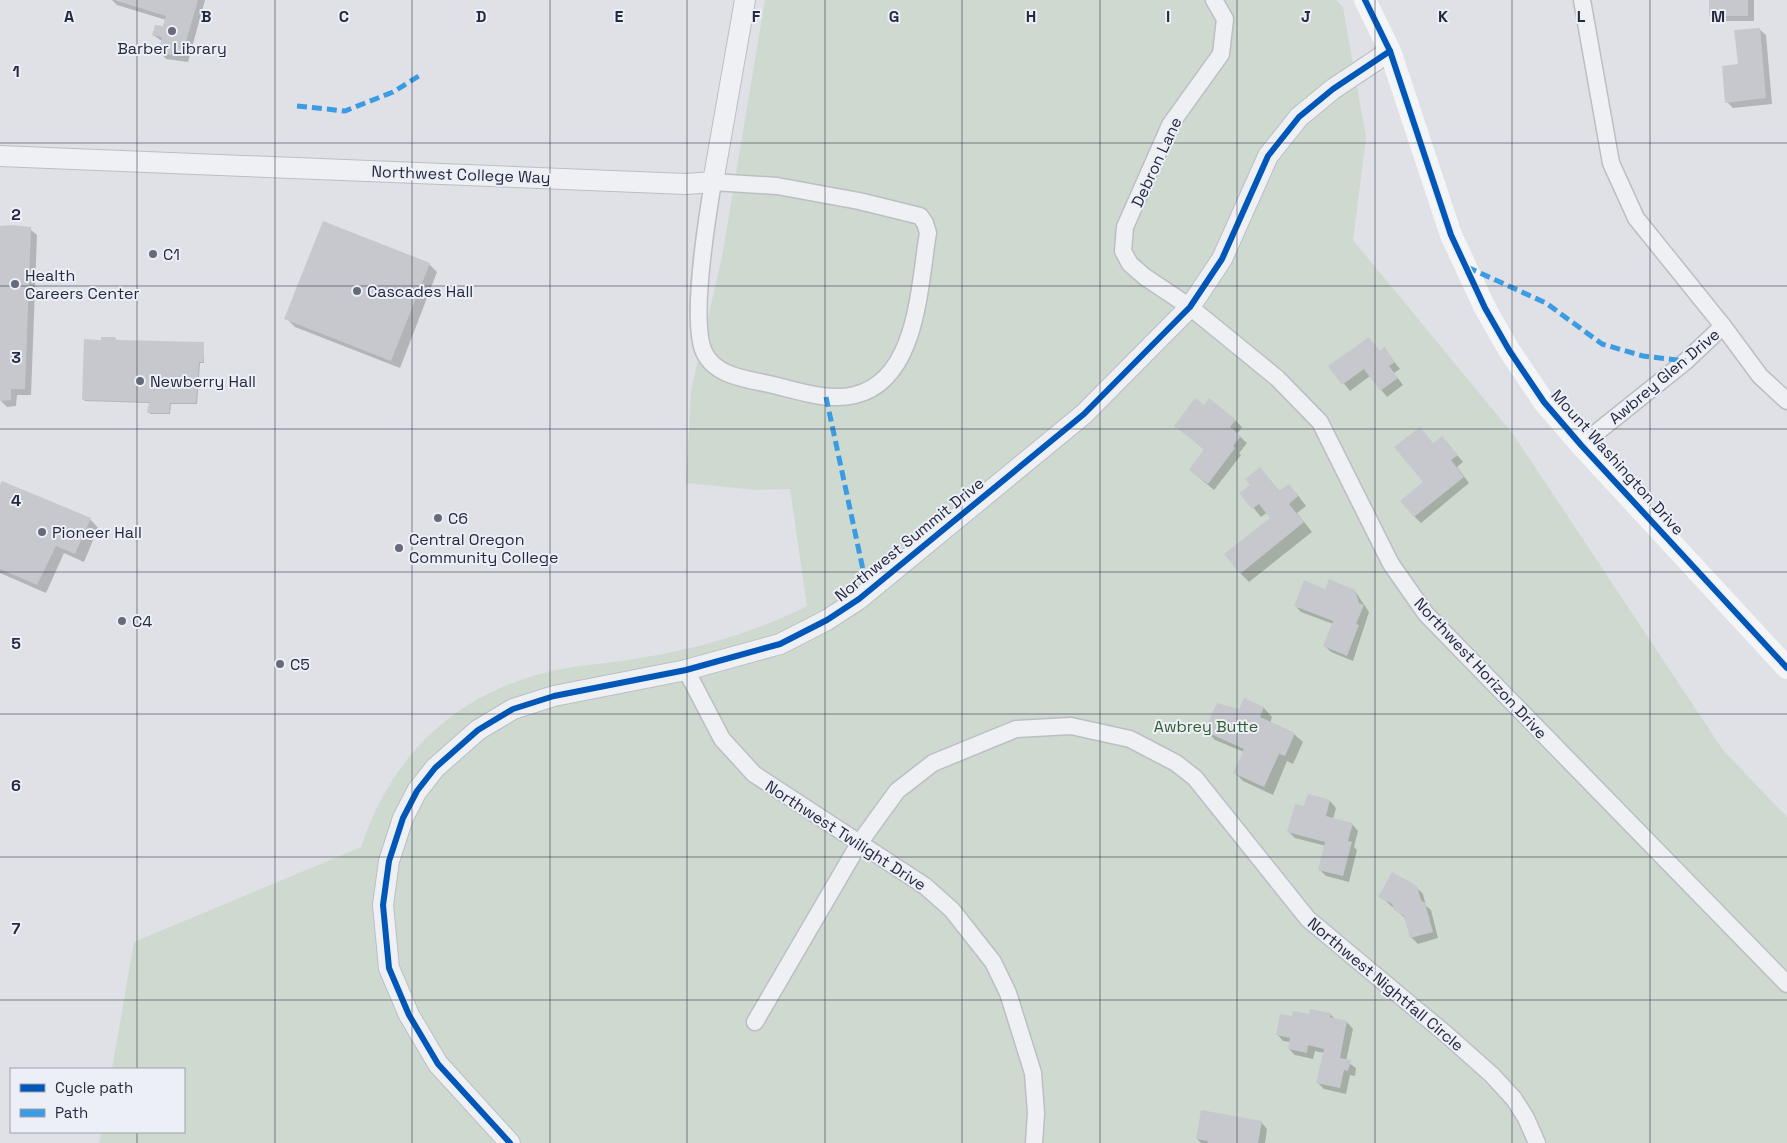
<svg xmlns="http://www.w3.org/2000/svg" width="1787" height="1143" viewBox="0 0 1787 1143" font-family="'Space Grotesk',sans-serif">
	<rect width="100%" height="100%" fill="#e0e1e6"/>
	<!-- green -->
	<path fill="#cedacf" d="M765 0H1336L1343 7 1366 137 1353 240 1513 434 1723 750 1787 817V1143H99L101 1132H184V1069H112L134 942 361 847C391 757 452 697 544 673 573 665 605 664 634 659 693 650 755 633 807 606L790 489 756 490 686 483 691 390 722 257Z"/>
	<!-- shadow -->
	<g fill="#0003">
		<path d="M112 0H205L188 62 166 59 160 52 162 41 153 35 164 28 166 20 117 5Z"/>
		<path d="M1710 0H1754V21H1717L1711 15Z"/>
		<path d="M1759 29 1766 35 1772 104 1733 108 1727 102Z"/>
		<path d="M0 227 30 229 37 235 31 395H17L16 406 7 407 0 400Z"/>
		<path d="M429 264 437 272 400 368 295 327 286 318Z"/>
		<path d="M115 338 117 341 203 343 204 363H200L197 404H171L170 414H150V403L85 401 83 399 103 342Z"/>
		<path d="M1369 338 1380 352 1384 349 1400 369 1394 373 1403 385 1387 397 1370 376 1350 391 1330 366Z"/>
		<path d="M1204 407 1236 421 1242 427 1237 434 1247 443 1239 453 1241 455 1214 490 1190 470 1205 450 1176 426Z"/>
		<path d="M1434 444H1448L1463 462 1457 467 1469 483 1421 523 1414 516Z"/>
		<path d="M1260 468 1280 492 1288 486 1297 494 1306 506 1297 513 1312 532 1249 582 1240 573 1272 518 1268 512 1261 517 1241 493 1251 485Z"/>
		<path d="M0 487 90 519 98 528 84 562 64 553 46 593 0 573Z"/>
		<path d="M1326 591H1355L1369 612 1353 661 1331 652 1325 646 1333 624 1301 612 1295 605Z"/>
		<path d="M1245 700 1264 708 1272 717 1270 723 1294 734 1303 742 1293 764 1287 761 1273 795 1243 781 1235 773 1244 752 1215 740 1206 731 1240 711Z"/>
		<path d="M1330 801 1336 808 1333 819 1352 824 1358 831 1354 847 1357 850 1349 882 1326 876 1319 869 1326 846 1295 838 1289 832 1305 808Z"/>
		<path d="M1416 887 1423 894 1426 906 1431 910 1438 938 1418 944 1411 937 1406 919 1380 896Z"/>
		<path d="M1330 1014 1336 1020 1347 1022 1353 1029 1346 1061 1356 1068 1355 1076 1350 1075 1346 1094 1324 1089 1318 1083 1324 1053 1315 1051 1313 1059 1295 1055 1289 1049 1291 1042 1283 1041 1277 1034 1292 1018Z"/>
		<path d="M1261 1122 1267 1129 1265 1143H1201L1197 1139Z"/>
	</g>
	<!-- building -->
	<g fill="#c7c8ce">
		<path d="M114 0H198L182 56 158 53 162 37 152 35 155 25 163 26 166 16Z"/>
		<rect x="1709" y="0" width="39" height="16"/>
		<path d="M1760 28 1766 98 1725 103 1722 66 1738 64 1734 30Z"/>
		<path d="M323 221 430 263 391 361 284 319Z"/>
		<path d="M13 225 31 227 25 389H11V400L0 401V226Z"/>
		<path d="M101 337H115L116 340 204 342 203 362H199L196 403H170L169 413H147L149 402 82 400 84 339 101 340Z"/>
		<path d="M1369 337 1379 351 1385 347 1395 362 1389 366 1398 378 1380 391 1364 369 1342 385 1328 366Z"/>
		<path d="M1195 398 1204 405 1209 398 1236 420 1230 427 1241 436 1233 446 1235 448 1208 484 1189 470 1204 449 1174 426Z"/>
		<path d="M1420 427 1433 443 1442 436 1458 455 1451 460 1464 477 1414 517 1400 501 1423 482 1394 447Z"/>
		<path d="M1260 467 1279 491 1289 484 1298 496 1289 504 1304 522 1240 574 1224 554 1270 518 1259 504 1252 509 1239 493 1250 485 1245 479Z"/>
		<path d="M2 481 91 518 75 554 56 546 37 585 0 569V485Z"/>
		<path d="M1329 579 1355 590 1359 603 1364 605 1356 624 1359 625 1347 656 1323 646 1333 621 1294 606 1304 580 1325 589Z"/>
		<path d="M1244 698 1264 707 1260 717 1295 733 1285 756 1279 754 1264 787 1233 773 1244 749 1204 731 1217 703 1239 709Z"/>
		<path d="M1308 794 1330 800 1326 816 1353 823 1348 841 1352 842 1343 876 1318 870 1325 842 1287 832 1295 804 1304 806Z"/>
		<path d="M1392 872 1417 886 1421 900 1425 903 1433 932 1410 938 1404 916 1394 910 1392 904 1378 897Z"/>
		<path d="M1310 1009 1331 1013 1330 1017 1347 1021 1340 1058 1351 1060 1348 1071 1344 1070 1340 1088 1316 1083 1324 1049 1308 1045 1307 1053 1288 1049 1290 1038 1276 1035 1280 1014 1292 1016 1293 1011 1309 1014Z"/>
		<path d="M1201 1110 1262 1121 1258 1143H1207L1208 1141 1196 1139Z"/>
	</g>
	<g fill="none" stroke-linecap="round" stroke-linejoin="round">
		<defs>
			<g id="minor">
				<path d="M1214 0 1225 19 1221 54 1170 125 1125 227 1123 251 1130 264 1145 277 1190 307 1277 378 1320 422 1391 564 1426 614 1787 984"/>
				<path d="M1582 0 1611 163 1636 218 1723 326 1760 376 1787 401"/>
				<path d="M713 182 777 186 859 201 920 216 925 223 928 233C919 285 918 380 855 395 827 402 796 390 769 384 746 379 715 376 704 352 690 321 707 218 713 182Z"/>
				<path d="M1581 445 1686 361 1723 326"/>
				<path d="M686 670 722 739 754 774 925 886 952 910 993 962 1008 993 1033 1073 1036 1113 1034 1143"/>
				<path d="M755 1022 860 842 897 791 933 763 1016 729 1071 726 1130 739 1176 763 1195 778 1308 919 1447 1035 1492 1075 1514 1099 1526 1118 1537 1143"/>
			</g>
			<g id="tertiary">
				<path d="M0 156 686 184 713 182 745 0"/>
				<path d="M510 1143 438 1064 409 1015 389 968 383 905 389 861 403 818 417 791 435 768 478 730 513 709 554 696 686 670 780 644 827 620 859 599 1084 414 1190 307 1222 259 1268 156 1299 117 1333 89 1390 51"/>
			</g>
		</defs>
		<!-- minor casing -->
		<use href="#minor" stroke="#bdbec4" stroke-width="19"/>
		<!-- tertiary casing -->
		<use href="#tertiary" stroke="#bdbec4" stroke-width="22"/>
		<!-- minor -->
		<use href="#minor" stroke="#eff0f3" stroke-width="16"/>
		<!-- tertiary -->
		<use href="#tertiary" stroke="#eff0f3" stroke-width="20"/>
		<!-- secondary -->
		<path stroke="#f4f5f6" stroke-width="22" d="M1365 0 1390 51 1451 235 1485 308 1509 350 1544 402 1581 445 1787 668"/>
		<!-- quiet -->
		<g stroke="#3c9ce3" stroke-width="5" stroke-dasharray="10 5" stroke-linecap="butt">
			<path d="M297 106 345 111 393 92 419 76"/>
			<path d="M1467 267 1546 303 1602 344 1643 356 1686 361"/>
			<path d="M826 397 868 593"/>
		</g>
		<defs>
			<g id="cycleway">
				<path d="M1365 0 1390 51 1451 235 1485 308 1509 350 1544 402 1581 445 1787 668"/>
				<path d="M510 1143 438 1064 409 1015 389 968 383 905 389 861 403 818 417 791 435 768 478 730 513 709 554 696 686 670 780 644 827 620 859 599 1084 414 1190 307 1222 259 1268 156 1299 117 1333 89 1390 51"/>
			</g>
		</defs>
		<!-- cycleway casing -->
		<use href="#cycleway" stroke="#edeff6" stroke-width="9"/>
		<!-- cycleway -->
		<use href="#cycleway" stroke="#0057b8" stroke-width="6"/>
	</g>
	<!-- grid -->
	<path fill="none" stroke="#252a41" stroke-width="1" stroke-opacity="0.55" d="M137 0V1069M275 0V1143M412 0V1143M550 0V1143M687 0V1143M825 0V1143M962 0V1143M1100 0V1143M1237 0V1143M1375 0V1143M1512 0V1143M1650 0V1143M0 143H1787M0 286H1787M0 429H1787M0 572H1787M0 714H1787M0 857H1787M0 1000H1787M137 1132V1143"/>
	<!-- markers -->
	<g fill="#666a7b" stroke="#edeff6" stroke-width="2">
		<circle cx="172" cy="31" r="5"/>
		<circle cx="153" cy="254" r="5"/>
		<circle cx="15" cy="284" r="5"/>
		<circle cx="357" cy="291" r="5"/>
		<circle cx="140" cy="381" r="5"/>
		<circle cx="438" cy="518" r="5"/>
		<circle cx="42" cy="532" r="5"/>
		<circle cx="399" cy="548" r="5"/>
		<circle cx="122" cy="621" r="5"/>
		<circle cx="280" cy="664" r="5"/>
	</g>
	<g text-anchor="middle" stroke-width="4" stroke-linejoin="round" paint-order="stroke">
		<!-- poi labels -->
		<g font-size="16" fill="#252a41" stroke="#edeff6" text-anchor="start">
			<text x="172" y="54" text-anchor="middle">Barber Library</text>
			<text x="163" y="260">C1</text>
			<text x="25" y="281">Health<tspan x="25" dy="18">Careers Center</tspan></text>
			<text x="367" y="297">Cascades Hall</text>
			<text x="150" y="387">Newberry Hall</text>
			<text x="448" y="524">C6</text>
			<text x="52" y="538">Pioneer Hall</text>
			<text x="409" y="545">Central Oregon<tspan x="409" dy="18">Community College</tspan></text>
			<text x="132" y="627">C4</text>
			<text x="290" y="670">C5</text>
		</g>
		<!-- street labels -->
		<g font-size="16" fill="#252a41" stroke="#edeff6">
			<text transform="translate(1156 162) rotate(-65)" y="6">Debron Lane</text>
			<text transform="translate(461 174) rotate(2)" y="6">Northwest College Way</text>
			<text transform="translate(1664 376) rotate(-40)" y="6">Awbrey Glen Drive</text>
			<text transform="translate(1618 462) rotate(48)" y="6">Mount Washington Drive</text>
			<text transform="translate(909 539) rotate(-39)" y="6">Northwest Summit Drive</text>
			<text transform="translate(1481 668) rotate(47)" y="6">Northwest Horizon Drive</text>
			<text transform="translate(846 835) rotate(33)" y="6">Northwest Twilight Drive</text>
			<text transform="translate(1386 984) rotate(40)" y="6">Northwest Nightfall Circle</text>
		</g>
		<!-- park labels -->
		<g font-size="16" fill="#315e31" stroke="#edeff6">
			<text x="1206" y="732">Awbrey Butte</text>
		</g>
	</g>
	<g font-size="16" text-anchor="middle" font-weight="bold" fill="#252a41" stroke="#edeff6" stroke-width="4" stroke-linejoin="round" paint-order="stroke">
		<text x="69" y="22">A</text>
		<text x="206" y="22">B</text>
		<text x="344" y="22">C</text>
		<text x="481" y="22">D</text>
		<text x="619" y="22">E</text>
		<text x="756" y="22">F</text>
		<text x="894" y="22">G</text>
		<text x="1031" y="22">H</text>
		<text x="1168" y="22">I</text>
		<text x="1306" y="22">J</text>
		<text x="1443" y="22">K</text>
		<text x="1581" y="22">L</text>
		<text x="1718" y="22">M</text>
		<text x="16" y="77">1</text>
		<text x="16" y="220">2</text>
		<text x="16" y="363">3</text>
		<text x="16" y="506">4</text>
		<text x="16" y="649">5</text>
		<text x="16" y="791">6</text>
		<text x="16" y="934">7</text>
	</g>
	<!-- legend -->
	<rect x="10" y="1068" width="175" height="65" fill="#edeff6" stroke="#9da0ae"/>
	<rect x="20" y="1084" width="25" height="8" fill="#0057b8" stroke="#9da0ae"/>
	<text x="55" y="1093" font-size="15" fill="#252a41">Cycle path</text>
	<rect x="20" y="1109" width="25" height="8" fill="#3c9ce3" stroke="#9da0ae"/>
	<text x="55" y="1118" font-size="15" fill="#252a41">Path</text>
</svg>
